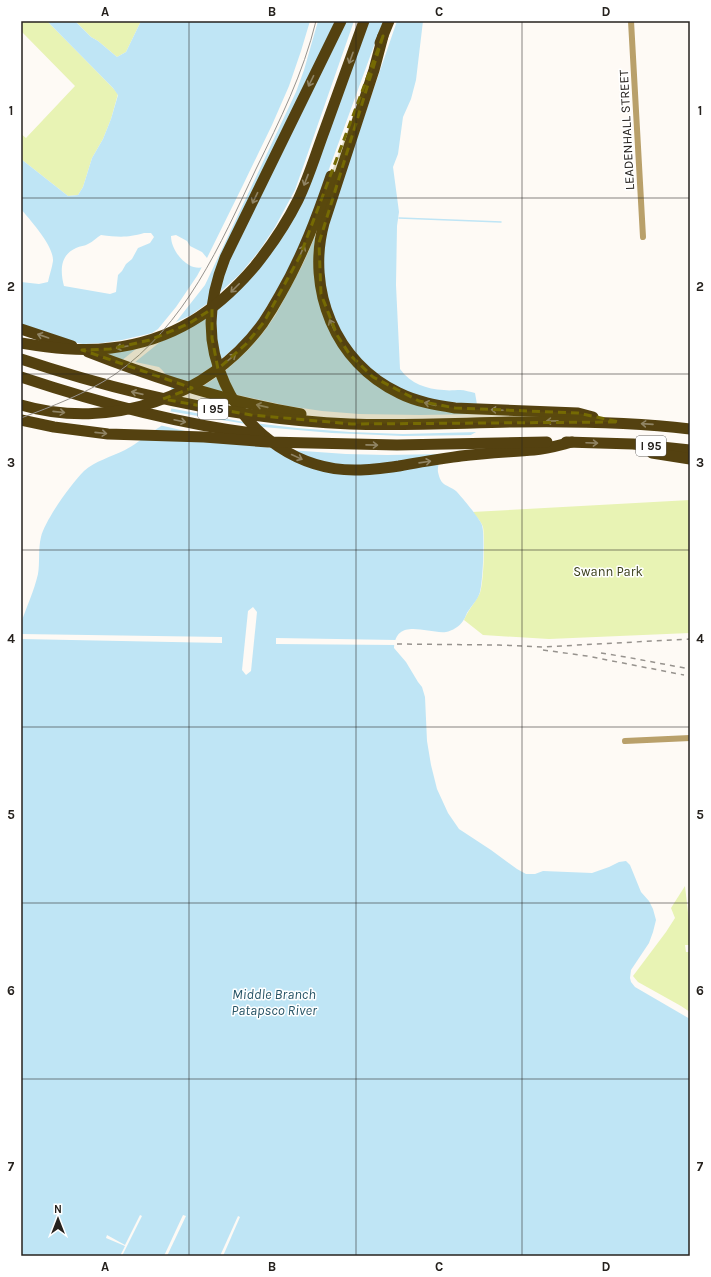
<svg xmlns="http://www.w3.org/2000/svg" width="711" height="1277" viewBox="0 0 711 1277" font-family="Karla,sans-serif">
	<rect width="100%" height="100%" fill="#fefaf5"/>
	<!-- green -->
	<g fill="#e8f3b4">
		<path d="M21 21H47L113 88 118 94 111 119 103 139 92 158 83 187 78 195 68 196 21 159V134L26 138 75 86 21 31Z"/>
		<path d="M75 21H141L126 52 117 57 98 41 91 37Z"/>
		<path d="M690 500V633L549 639 483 635 464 620C468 610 475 603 480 593 484 583 485 537 483 527 481 521 476 516 472 512Z"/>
		<path d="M685 886 690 930V945H685L686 952H690V1012L681 1006 638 982 633 976 666 932 675 918 671 908Z"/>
	</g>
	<!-- water -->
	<path fill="#bfe5f5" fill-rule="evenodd" d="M47 21H75L91 37 98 41 117 57 126 52 141 21H423L416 80 411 99 403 117 398 154 393 167 399 212 397 226 396 285 400 369C411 384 426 389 444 390 449 391 455 390 460 390 465 390 470 392 475 393L479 416 476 432 443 451C441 457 437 466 438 472 441 487 447 484 456 491 461 496 480 519 482 525 485 534 483 582 480 592 478 599 473 604 469 610 466 613 466 617 463 621 460 626 452 631 446 632 427 634 396 617 394 648L406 662 418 682 422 687 425 697 427 741 431 765 437 789 448 813 459 829 491 850 517 869 526 874H535L543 871 592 873 609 867 619 862 626 861 630 865 641 892 649 901 653 909 656 920 653 932 649 943 631 970 630 978 631 982 635 987 690 1019V1256H21V623C27 606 34 591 38 574 40 563 38 549 41 537 45 520 71 484 84 471 95 461 111 457 125 450 133 446 142 439 150 433 157 429 164 425 168 418 176 403 173 378 159 367L107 356 21 332V282L39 284 48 282C49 276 52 268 53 261 54 246 30 220 21 209V159L68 196 78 195 83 187 92 158 103 139 111 119 118 95 113 88ZM144 233H151L154 237 150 243 138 248 132 259 126 264 122 271 118 275 116 292 110 294 64 286C60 271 60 255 76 248 80 246 85 246 88 244 93 242 97 237 101 235 118 237 127 238 144 233ZM176 235 187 241 190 246 202 252 207 258 211 265C204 268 195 269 189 265 179 259 171 247 171 236Z"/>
	<!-- pier -->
	<g fill="#fefaf5" fill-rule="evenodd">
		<path d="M310 21H318L304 70 296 92 205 285 176 322 191 315 208 303 215 274 222 257 336 21H344L228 260 221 277 216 296 240 274 259 251 275 227 295 190 354 21H369L315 170 297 212 273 250 255 274 233 296 214 312V335L219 361 241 342 258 321 274 295 289 268 309 224 383 21H397L327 225 323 244 322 264 325 294 331 315 345 342 358 359 376 374 392 385 412 395 439 402 480 404 481 412 437 408 408 400 392 393 376 383 352 361 334 337 326 319 319 299 315 266 316 247 318 230 302 266 275 316 262 334 248 350 223 373 233 394 288 406 322 411 359 414 420 415 481 414 478 432 403 434 350 432 297 428 254 423 257 426 263 427 332 433 403 436 475 435 445 454 387 455 346 454 289 450 299 455 317 462 346 467H375L444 456 442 463 381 473 351 474 331 472 313 467 293 459 273 448 195 440 138 439 148 432 194 433 159 425 162 423 166 416 168 411 246 424 244 422 169 408 170 400V389L173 390 179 387 167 383 163 375 188 383 213 366 207 337V318L178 334 160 342 134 363 76 353 36 339 52 341 21 331V324L77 343 83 344 102 343 122 340 152 333 158 329 176 307 197 276 203 265 208 264 206 260 243 185 272 125 289 86 301 51ZM136 349 121 361 104 354 116 352ZM217 377 223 392 203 387V386Z"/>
		<path d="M253 607 257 612 251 671 246 675 242 670 248 611Z"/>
		<path d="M21 634 222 637V643L21 639Z"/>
		<path d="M276 638 397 640 396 645 276 644Z"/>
		<path d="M140 1215 142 1216 122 1256H120L125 1246 106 1238 107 1235 125 1245Z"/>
		<path d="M183 1215 186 1216 167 1256H164Z"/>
		<path d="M238 1216 240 1217 223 1256H220Z"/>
	</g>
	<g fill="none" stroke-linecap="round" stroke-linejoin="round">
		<!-- stream -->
		<path stroke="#bfe5f5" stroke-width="1.5" d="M399 218 501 222"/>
		<!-- minor -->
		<g stroke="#b9a06a" stroke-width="6">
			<path d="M631 21 643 237"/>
			<path d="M625 741 690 738"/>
		</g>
		<!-- motorway -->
		<g stroke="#544110" stroke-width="11">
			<path d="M341 21 225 258C208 301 205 342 225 384 248 435 300 471 357 470 371 470 385 468 399 466 420 462 441 459 461 456 486 453 510 452 534 450 547 449 560 445 572 442"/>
			<path d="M383 36 374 70 324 223C306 289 335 363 399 393 417 402 436 405 455 408L578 413 593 417"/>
			<path d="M380 43 389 21"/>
			<path d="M21 329 72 346"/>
			<path d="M21 343C51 348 81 352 111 348 172 341 216 312 255 266 271 246 286 224 298 200 309 177 316 153 325 129 338 93 351 57 364 21"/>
			<path d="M88 352C157 379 228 402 301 414"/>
			<path d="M21 359C129 395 236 419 350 424 404 426 459 423 513 422 573 421 631 422 690 429"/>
			<path d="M21 377C99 403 178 424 259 434"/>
			<path d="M21 405C110 431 209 398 263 323 269 314 275 304 280 295 302 257 317 217 331 176"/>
			<path d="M21 420 54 427 108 434 204 437 268 442 397 445 547 442"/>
			<path d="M566 442 633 444 690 450"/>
			<path d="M652 453 690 459"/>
		</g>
		<!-- tram -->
		<path stroke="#97938e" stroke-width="1" d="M21 418C53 406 85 394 114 375 186 325 220 245 256 169 280 120 303 74 316 21"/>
		<!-- rail -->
		<g stroke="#97938e" stroke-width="1.5" stroke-dasharray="5 5" stroke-linecap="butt">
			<path d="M397 644 499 645 542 647 690 639"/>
			<path d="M543 650 587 656 684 675"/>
			<path d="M601 653 626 657 690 669"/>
		</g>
	</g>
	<!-- one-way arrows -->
	<defs><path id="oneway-shaft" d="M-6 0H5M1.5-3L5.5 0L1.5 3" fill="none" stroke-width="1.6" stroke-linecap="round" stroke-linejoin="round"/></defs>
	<g stroke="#908464">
		<use href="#oneway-shaft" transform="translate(351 58) rotate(110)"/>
		<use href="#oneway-shaft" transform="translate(311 81) rotate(116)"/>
		<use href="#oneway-shaft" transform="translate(306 180) rotate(111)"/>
		<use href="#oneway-shaft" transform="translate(255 198) rotate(116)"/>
		<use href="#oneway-shaft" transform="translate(302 251) rotate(-66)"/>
		<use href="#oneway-shaft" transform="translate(235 288) rotate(135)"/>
		<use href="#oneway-shaft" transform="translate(332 325) rotate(-115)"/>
		<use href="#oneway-shaft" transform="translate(43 336) rotate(-161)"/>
		<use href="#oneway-shaft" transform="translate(122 347) rotate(170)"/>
		<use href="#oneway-shaft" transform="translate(231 358) rotate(-40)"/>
		<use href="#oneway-shaft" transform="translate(137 393) rotate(-167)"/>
		<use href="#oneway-shaft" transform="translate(430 404) rotate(-167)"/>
		<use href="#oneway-shaft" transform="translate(262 406) rotate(-167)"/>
		<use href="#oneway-shaft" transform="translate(497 410) rotate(-177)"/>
		<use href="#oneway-shaft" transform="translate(59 412) rotate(6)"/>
		<use href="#oneway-shaft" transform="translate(180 421) rotate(12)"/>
		<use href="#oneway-shaft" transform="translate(552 421) rotate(179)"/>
		<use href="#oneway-shaft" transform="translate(647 424) rotate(-176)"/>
		<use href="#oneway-shaft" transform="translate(101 433) rotate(6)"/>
		<use href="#oneway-shaft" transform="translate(592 443) rotate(2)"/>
		<use href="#oneway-shaft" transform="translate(372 445) rotate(1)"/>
		<use href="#oneway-shaft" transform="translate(297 457) rotate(25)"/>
		<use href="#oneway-shaft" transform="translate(425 462) rotate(-8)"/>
	</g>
	<!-- marked area -->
	<path fill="#756a03" fill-opacity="0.2" stroke="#756a03" stroke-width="3" stroke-dasharray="8 5" stroke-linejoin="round" d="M383 36 319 243 321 294 337 335 350 355 373 377 419 401 455 408 578 413 619 422 352 424 251 415 163 399 192 388 82 350 110 349 150 340 188 324 212 309V338L218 369 246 344 264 322 300 256Z"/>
	<!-- grid -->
	<path fill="none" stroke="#26221e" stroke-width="1" stroke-opacity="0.55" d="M189 21V1256M356 21V1256M522 21V1256M21 198H690M21 374H690M21 550H690M21 727H690M21 903H690M21 1079H690"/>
	<g text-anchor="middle" stroke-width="3" stroke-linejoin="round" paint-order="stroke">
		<!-- shield labels -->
		<g fill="#fff" stroke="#676462" stroke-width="1">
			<rect x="198" y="399" width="30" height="20" rx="3"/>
			<rect x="636" y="436" width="30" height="20" rx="3"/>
		</g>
		<g font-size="12" font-weight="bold" fill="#26221e">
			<text x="213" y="413">I 95</text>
			<text x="651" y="450">I 95</text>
		</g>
		<!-- street labels -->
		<g font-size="13" fill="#26221e" stroke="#fff">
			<text transform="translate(626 130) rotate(-93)" y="5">LEADENHALL STREET</text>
		</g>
		<!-- park labels -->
		<g font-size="13" fill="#3a3f1a" stroke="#fff">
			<text x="608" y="576">Swann Park</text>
		</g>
		<!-- water labels -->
		<g font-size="14" font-style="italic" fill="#285567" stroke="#fff">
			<text x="274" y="999">Middle Branch<tspan x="274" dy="16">Patapsco River</tspan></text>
		</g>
	</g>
	<!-- border -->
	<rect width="711" height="1277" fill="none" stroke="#ffffff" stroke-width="44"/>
	<!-- north arrow -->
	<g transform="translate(58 1219)" stroke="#ffffff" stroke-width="3" paint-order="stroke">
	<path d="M0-3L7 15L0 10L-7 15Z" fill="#26221e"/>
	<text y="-6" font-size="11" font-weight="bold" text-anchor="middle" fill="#26221e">N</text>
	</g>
	<rect x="22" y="22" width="667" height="1233" fill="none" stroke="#26221e" stroke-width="1.5"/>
	<g font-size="13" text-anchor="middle" font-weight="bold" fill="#26221e">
		<text x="105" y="16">A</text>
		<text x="272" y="16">B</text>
		<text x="439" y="16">C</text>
		<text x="606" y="16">D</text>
		<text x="11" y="115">1</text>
		<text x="700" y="115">1</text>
		<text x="11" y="291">2</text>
		<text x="700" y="291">2</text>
		<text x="11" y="467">3</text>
		<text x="700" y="467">3</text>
		<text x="11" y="643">4</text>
		<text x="700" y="643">4</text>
		<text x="11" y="819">5</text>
		<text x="700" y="819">5</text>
		<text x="11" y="995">6</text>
		<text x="700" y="995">6</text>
		<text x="11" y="1171">7</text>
		<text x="700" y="1171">7</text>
		<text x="105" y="1271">A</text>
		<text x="272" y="1271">B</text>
		<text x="439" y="1271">C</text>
		<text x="606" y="1271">D</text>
	</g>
</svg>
